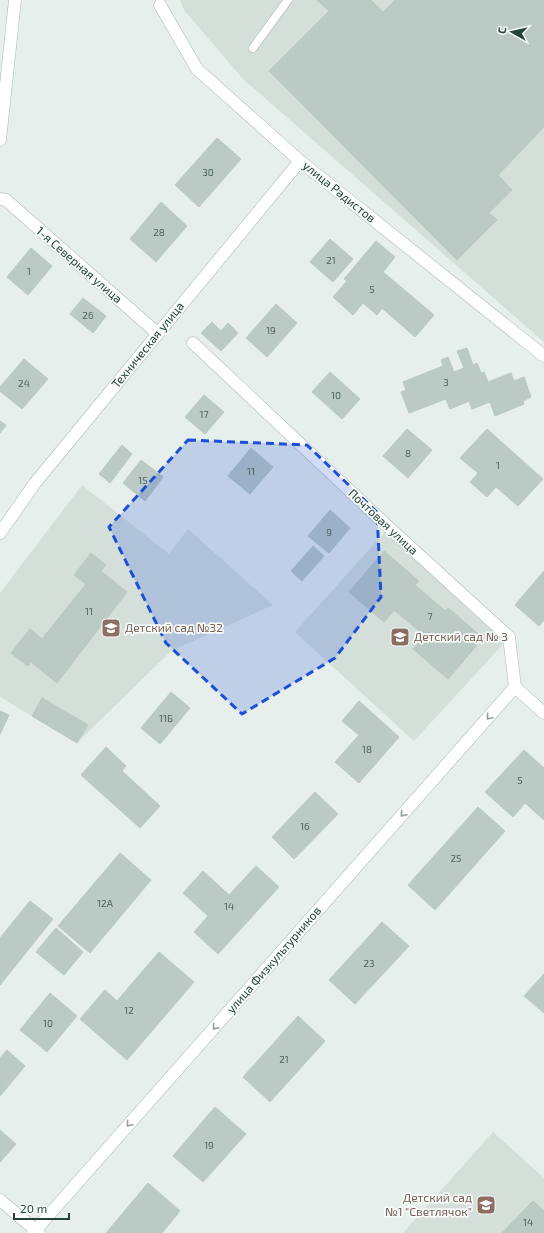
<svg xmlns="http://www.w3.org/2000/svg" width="544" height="1233" viewBox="0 0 544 1233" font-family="'Exo 2',sans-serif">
	<rect width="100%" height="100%" fill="#e6efeb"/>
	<!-- built -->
	<g fill="#d4dfda">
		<path d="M180 0H544V342L243 79 184 10Z"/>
		<path d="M82 485 169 554 188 529 273 605 171 651 77 743 0 697V593Z"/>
		<path d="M385 532 505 642 414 741 295 632Z"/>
		<path d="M493 1132 544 1178V1233H403Z"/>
	</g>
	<!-- building -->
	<g fill="#bbcac4" stroke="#b8c9c2">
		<path d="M317 0H371L383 12 395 0H544V127L498 175 512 190 489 213 497 220 457 260 269 71 329 11Z"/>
		<path d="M217 138 241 159 199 207 175 185Z"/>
		<path d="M161 202 187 226 156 262 130 239Z"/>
		<path d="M330 239 353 259 333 282 310 262Z"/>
		<path d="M376 241 395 257 383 272 434 315 415 337 382 308 377 315 363 303 353 315 333 297 347 281 344 279Z"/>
		<path d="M31 248 52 266 28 295 7 277Z"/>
		<path d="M83 298 106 316 93 333 70 314Z"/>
		<path d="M276 304 297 323 267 357 246 338Z"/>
		<path d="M212 322 221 331 228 323 238 333 221 351 201 333Z"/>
		<path d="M467 348 473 365 477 363 481 373 484 372 488 382 511 373 514 381 524 377 531 397 523 401 524 404 495 416 490 402 472 409 469 401 450 409 446 399 409 413 401 392 406 390 403 382 443 366 441 360 448 357 454 372 464 368 457 351Z"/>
		<path d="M24 359 48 379 22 409 0 391V387Z"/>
		<path d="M330 372 360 399 342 419 312 392Z"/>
		<path d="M204 395 224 412 205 434 185 417Z"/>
		<path d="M0 421 6 425 0 433Z"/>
		<path d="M407 429 432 450 408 478 383 456Z"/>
		<path d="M487 429 543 479 518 506 496 487 487 497 470 482 478 473 460 458Z"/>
		<path d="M122 445 132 454 110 483 99 474Z"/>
		<path d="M251 448 273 467 250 494 228 476Z"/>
		<path d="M141 460 163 477 145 501 123 483Z"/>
		<path d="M330 510 350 528 329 553 308 536Z"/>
		<path d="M313 546 324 556 302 581 291 571Z"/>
		<path d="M384 551 419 581 415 585 445 611 448 608 483 638 448 679 413 649 425 636 394 610 384 622 349 592Z"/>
		<path d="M91 553 106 565 101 571 127 592 57 683 31 662 28 666 11 653 30 629 42 639 86 584 74 575Z"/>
		<path d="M544 571V620L539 626 515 605Z"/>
		<path d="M171 692 190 708 160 744 141 728Z"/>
		<path d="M42 698 88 725 77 743 32 716Z"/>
		<path d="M359 701 399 737 359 783 335 762 359 735 342 721Z"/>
		<path d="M0 711 9 715 0 734Z"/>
		<path d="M106 747 126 766 122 771 160 806 140 828 81 775Z"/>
		<path d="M524 750 544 768V820L525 803 513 817 485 792Z"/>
		<path d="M315 792 338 814 294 859 272 837Z"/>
		<path d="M478 807 505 831 435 910 408 885Z"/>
		<path d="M120 853 151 880 90 953 58 926Z"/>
		<path d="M256 866 279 887 218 954 194 932 208 916 183 893 203 871 229 895Z"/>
		<path d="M30 901 53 919 0 985V938Z"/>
		<path d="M382 922 409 946 355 1004 329 980Z"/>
		<path d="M56 928 83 952 64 975 36 952Z"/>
		<path d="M159 952 194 982 127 1060 80 1019 105 990 117 1001Z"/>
		<path d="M544 974V1013L524 996Z"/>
		<path d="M50 993 77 1016 47 1052 20 1030Z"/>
		<path d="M298 1016 325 1041 270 1102 243 1077Z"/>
		<path d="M7 1050 25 1066 0 1096V1058Z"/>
		<path d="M215 1107 246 1134 203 1182 173 1156Z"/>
		<path d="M0 1130 16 1144 0 1162Z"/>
		<path d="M148 1183 180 1211 162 1233H106Z"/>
		<path d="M533 1201 544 1211V1233H502Z"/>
	</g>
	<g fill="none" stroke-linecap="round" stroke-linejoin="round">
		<defs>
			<path id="lane" d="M253 48 288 0"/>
			<g id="street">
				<path d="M160 5 197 69 300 161 544 356"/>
				<path d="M0 140 15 0"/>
				<path d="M0 199 6 200 157 333"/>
				<path d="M193 343 383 522 509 637 515 687"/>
				<path d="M0 533 35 483 300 161"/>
				<path d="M0 1200 39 1233"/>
			</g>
			<path id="secondary" d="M33 1233 515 687 544 713"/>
		</defs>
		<!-- lane casing -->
		<use href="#lane" stroke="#a8b8b2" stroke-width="9"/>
		<!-- street casing -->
		<use href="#street" stroke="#a8b8b2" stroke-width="13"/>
		<!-- secondary casing -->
		<use href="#secondary" stroke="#a4bbb3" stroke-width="13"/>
		<!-- lane -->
		<use href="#lane" stroke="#fff" stroke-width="8"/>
		<!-- street -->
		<use href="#street" stroke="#fff" stroke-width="12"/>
		<!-- secondary -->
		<use href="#secondary" stroke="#fff" stroke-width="12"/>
	</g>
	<!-- one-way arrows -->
	<defs><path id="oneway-chevron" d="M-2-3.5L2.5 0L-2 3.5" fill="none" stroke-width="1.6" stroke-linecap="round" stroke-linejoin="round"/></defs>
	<g stroke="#92a09c">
		<use href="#oneway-chevron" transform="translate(489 717) rotate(131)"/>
		<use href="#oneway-chevron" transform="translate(403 814) rotate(131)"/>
		<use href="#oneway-chevron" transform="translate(215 1027) rotate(131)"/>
		<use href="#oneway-chevron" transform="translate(129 1124) rotate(131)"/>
	</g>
	<!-- marked area -->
	<path fill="#1d4ed8" fill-opacity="0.2" stroke="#1d4ed8" stroke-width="3" stroke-dasharray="8 5" stroke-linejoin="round" d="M188 440 307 445 377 512 381 597 335 658 242 714 166 643 109 527Z"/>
	<!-- icons -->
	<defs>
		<symbol id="school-square" viewBox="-11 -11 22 22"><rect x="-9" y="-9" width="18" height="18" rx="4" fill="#8d6e63" stroke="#f7fbf9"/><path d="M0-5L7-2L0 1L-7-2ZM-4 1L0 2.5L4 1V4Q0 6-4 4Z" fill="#fff"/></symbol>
	</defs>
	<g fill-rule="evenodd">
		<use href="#school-square" x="100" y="617" width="22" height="22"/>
		<use href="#school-square" x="389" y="626" width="22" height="22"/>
		<use href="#school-square" x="475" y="1194" width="22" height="22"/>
	</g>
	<g text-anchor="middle" stroke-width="3.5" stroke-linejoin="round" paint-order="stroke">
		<!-- number labels -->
		<g font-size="10" fill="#4a645c">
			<text x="208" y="176">30</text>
			<text x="159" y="236">28</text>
			<text x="331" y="264">21</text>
			<text x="29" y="275">1</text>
			<text x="372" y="293">5</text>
			<text x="88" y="319">26</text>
			<text x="271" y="334">19</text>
			<text x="446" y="386">3</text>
			<text x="24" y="387">24</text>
			<text x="336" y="399">10</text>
			<text x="204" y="418">17</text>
			<text x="408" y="457">8</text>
			<text x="498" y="469">1</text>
			<text x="251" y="475">11</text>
			<text x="143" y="484">15</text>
			<text x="329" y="536">9</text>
			<text x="89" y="615">11</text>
			<text x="430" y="620">7</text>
			<text x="166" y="722">11Б</text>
			<text x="367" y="753">18</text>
			<text x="520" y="784">5</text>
			<text x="305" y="830">16</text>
			<text x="456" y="862">25</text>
			<text x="105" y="907">12А</text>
			<text x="229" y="910">14</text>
			<text x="369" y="967">23</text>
			<text x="129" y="1014">12</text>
			<text x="48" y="1027">10</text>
			<text x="284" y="1063">21</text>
			<text x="209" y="1149">19</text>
			<text x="528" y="1226">14</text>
		</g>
		<!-- street labels -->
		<g font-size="12" fill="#24423a" stroke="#f7fbf9">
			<text transform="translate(339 192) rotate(39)" y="4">улица Радистов</text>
			<text transform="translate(79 265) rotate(41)" y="4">1-я Северная улица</text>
			<text transform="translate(148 345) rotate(-51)" y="4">Техническая улица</text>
			<text transform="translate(383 522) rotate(43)" y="4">Почтовая улица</text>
			<text transform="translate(274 960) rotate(-49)" y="4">улица Физкультурников</text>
		</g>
		<!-- education labels -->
		<g font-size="12" fill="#785e54" stroke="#f7fbf9" text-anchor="start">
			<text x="125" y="632">Детский сад №32</text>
			<text x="414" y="641">Детский сад № 3</text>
			<text x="472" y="1202" text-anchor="end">Детский сад<tspan x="472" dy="14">№1 "Светлячок"</tspan></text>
		</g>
	</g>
	<!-- north arrow -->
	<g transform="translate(512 32) rotate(278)" stroke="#f7fbf9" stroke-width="3" paint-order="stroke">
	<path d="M0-3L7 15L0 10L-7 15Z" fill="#24423a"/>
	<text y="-6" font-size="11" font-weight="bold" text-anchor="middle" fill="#24423a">С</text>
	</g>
	<!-- scale -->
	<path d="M14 1213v6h55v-6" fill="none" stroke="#24423a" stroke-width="2"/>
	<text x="20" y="1213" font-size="12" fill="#24423a" stroke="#f7fbf9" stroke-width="3" paint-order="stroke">20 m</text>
</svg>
